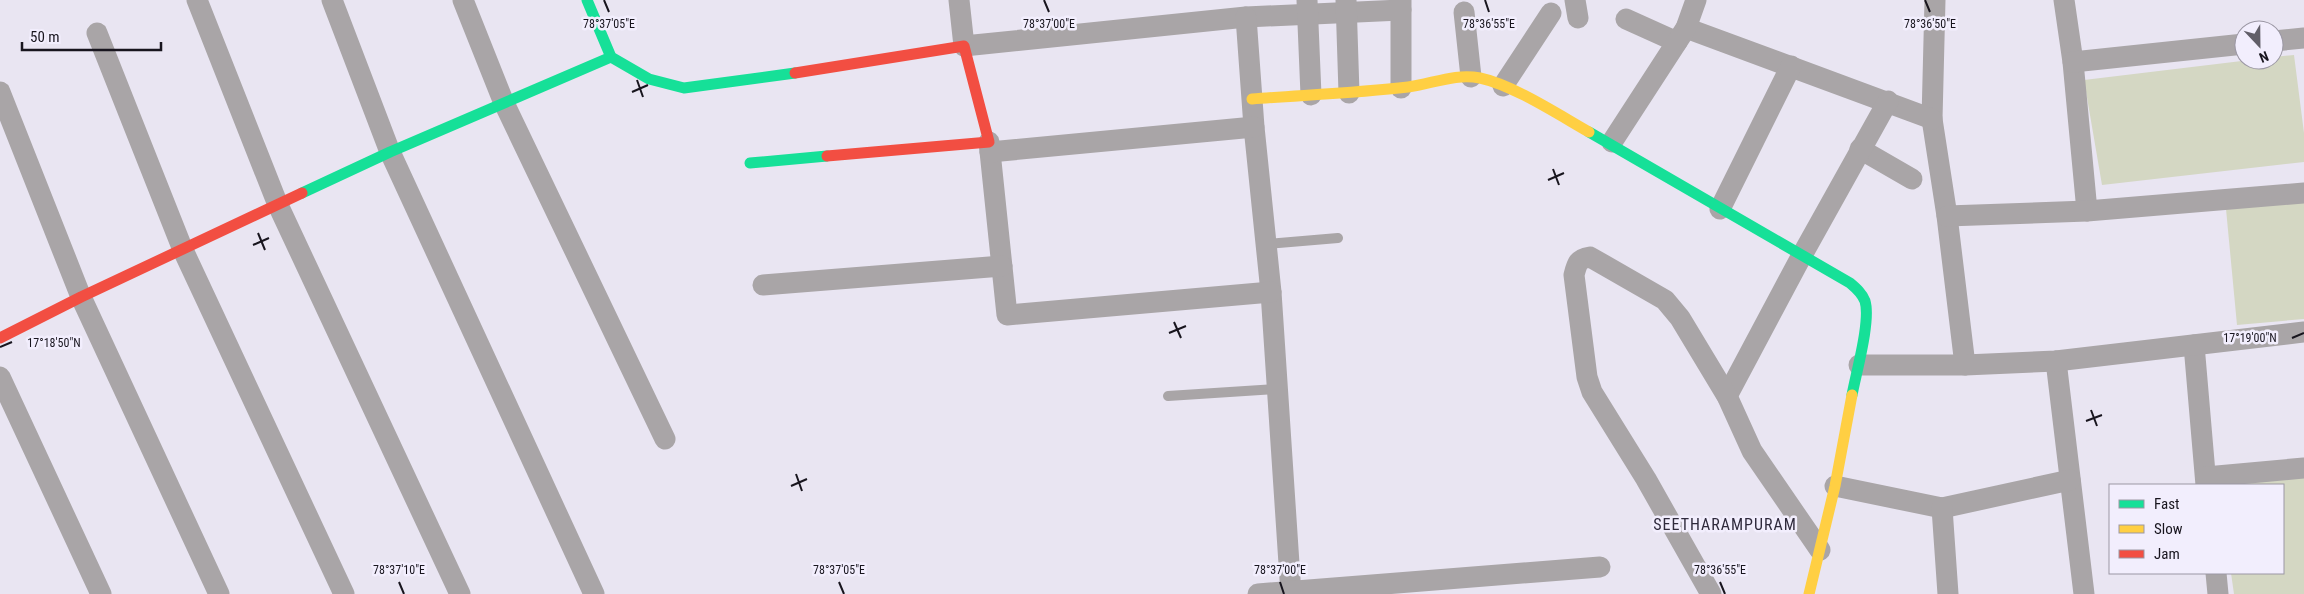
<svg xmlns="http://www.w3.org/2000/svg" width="2304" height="594" viewBox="0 0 2304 594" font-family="'Roboto Condensed',sans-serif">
	<rect width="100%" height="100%" fill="#e9e5f2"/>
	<!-- green -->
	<g fill="#d4d7c3">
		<path d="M2294 55 2304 133V162L2102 185 2084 80 2250 60H2274V57Z"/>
		<path d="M2304 201V319L2237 325 2226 209Z"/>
		<path d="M2304 467V594H2234L2231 573H2283V485H2222Z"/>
	</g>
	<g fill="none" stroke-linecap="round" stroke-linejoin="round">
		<!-- lane -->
		<g stroke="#a9a5a7" stroke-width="10">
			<path d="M1266 244 1338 238"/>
			<path d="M1168 396 1277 389"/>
		</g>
		<!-- street -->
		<g stroke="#a9a5a7" stroke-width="21">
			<path d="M197 0 278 205 460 594"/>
			<path d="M332 0 390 152 594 594"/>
			<path d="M463 0 504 103 665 439"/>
			<path d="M959 0 964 46 1246 17 1401 10"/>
			<path d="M1307 0 1311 95"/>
			<path d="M1346 0 1349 93"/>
			<path d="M1401 0V88"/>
			<path d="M1575 0 1578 18"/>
			<path d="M1935 0 1932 119 1947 216 1965 365"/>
			<path d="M2064 0 2073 62 2087 211"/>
			<path d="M1464 12 1471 77"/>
			<path d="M1246 17 1254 127 1271 292 1291 594"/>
			<path d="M1626 19 1677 42"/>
			<path d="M1686 28 1932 119"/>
			<path d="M97 33 183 250 344 594"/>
			<path d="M2274 41 2304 38"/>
			<path d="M2073 62 2244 44"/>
			<path d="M1503 86 1551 13"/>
			<path d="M0 92 81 297 219 594"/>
			<path d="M989 142 1007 315 1271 292"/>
			<path d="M1612 142 1686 28 1696 0"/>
			<path d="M1860 149 1912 179"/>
			<path d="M990 152 1254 127"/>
			<path d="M1720 209 1791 66"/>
			<path d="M1947 216 2087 211 2304 193"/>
			<path d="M763 285 1002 266"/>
			<path d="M2194 345 2206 485"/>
			<path d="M2056 361 2084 594"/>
			<path d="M1859 365H1965L2056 361 2304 332"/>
			<path d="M0 377 101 594"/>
			<path d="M1727 396 1801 257 1888 101"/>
			<path d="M2206 477 2304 468"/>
			<path d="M1835 486 1942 508 2070 480"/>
			<path d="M1942 508 1948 594"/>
			<path d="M2216 573 2218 594"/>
			<path d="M1258 594 1600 567"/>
			<path d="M1711 594 1646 479 1592 392 1587 377 1574 275C1577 263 1578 259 1590 257L1665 300 1680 318 1727 396 1752 451 1820 550"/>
		</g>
		<!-- fast -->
		<g stroke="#16e098" stroke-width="11">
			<path d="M587 0 611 57 649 79 684 88 795 73"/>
			<path d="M1589 132 1850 283C1856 288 1862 293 1865 301 1871 321 1856 373 1852 395"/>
			<path d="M750 163 827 156"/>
			<path d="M302 193 390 152 611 57"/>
		</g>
		<!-- slow -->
		<g stroke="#ffcf43" stroke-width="11">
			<path d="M1252 99C1304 95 1356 93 1408 87 1432 84 1455 73 1480 78 1513 85 1559 115 1589 132"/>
			<path d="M1809 594 1835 486 1852 395"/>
		</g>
		<!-- jam -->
		<g stroke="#f24e42" stroke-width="11">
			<path d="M795 73 964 46 989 142 827 156"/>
			<path d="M0 338 81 297 302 193"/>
		</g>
	</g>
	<!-- ticks -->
	<path fill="none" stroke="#18151e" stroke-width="2" d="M604 0 609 12M1044 0 1049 12M1485 0 1489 12M1925 0 1930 12M637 80 643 97M632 92 648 85M1553 169 1559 185M1548 180 1564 173M258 233 265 250M253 245 269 238M1174 322 1181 338M1169 333 1186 326M2292 338 2304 333M0 347 12 342M2091 410 2097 426M2086 421 2102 415M796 474 802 491M791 486 807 479M399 582 404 594M839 582 844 594M1280 582 1284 594M1720 582 1725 594"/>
	<g text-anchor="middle" stroke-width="5" stroke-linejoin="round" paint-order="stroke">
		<!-- neighbourhood labels -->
		<g font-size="16" letter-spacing="1" fill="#2f2a3c" stroke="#f2eefd">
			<text x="1725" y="530">SEETHARAMPURAM</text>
		</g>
	</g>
	<g font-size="12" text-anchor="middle" fill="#18151e" stroke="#f2eefd" stroke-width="5" stroke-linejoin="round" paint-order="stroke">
		<text x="609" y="28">78°37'05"E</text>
		<text x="1049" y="28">78°37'00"E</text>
		<text x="1489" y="28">78°36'55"E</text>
		<text x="1930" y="28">78°36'50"E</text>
		<text x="2250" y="342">17°19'00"N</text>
		<text x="54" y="347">17°18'50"N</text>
		<text x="399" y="574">78°37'10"E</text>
		<text x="839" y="574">78°37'05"E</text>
		<text x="1280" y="574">78°37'00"E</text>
		<text x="1720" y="574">78°36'55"E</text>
	</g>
	<!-- legend -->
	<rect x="2109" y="484" width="175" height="90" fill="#f2eefd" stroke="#9b97a4"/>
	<rect x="2119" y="500" width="25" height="8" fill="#16e098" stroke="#9b97a4"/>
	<text x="2154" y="509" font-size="15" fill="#18151e">Fast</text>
	<rect x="2119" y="525" width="25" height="8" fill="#ffcf43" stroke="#9b97a4"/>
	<text x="2154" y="534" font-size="15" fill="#18151e">Slow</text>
	<rect x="2119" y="550" width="25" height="8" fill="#f24e42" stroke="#9b97a4"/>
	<text x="2154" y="559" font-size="15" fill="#18151e">Jam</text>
	<!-- north arrow -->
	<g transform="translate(2259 45) rotate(158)"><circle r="24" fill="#f2eefd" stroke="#9b97a4"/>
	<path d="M0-4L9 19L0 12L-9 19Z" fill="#615e68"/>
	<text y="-8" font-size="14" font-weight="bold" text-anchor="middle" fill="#18151e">N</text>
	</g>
	<!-- scale -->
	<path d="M22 42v8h139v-8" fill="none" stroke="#18151e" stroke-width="2.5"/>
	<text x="30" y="42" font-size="15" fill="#18151e" stroke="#f2eefd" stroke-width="4" paint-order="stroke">50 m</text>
</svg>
